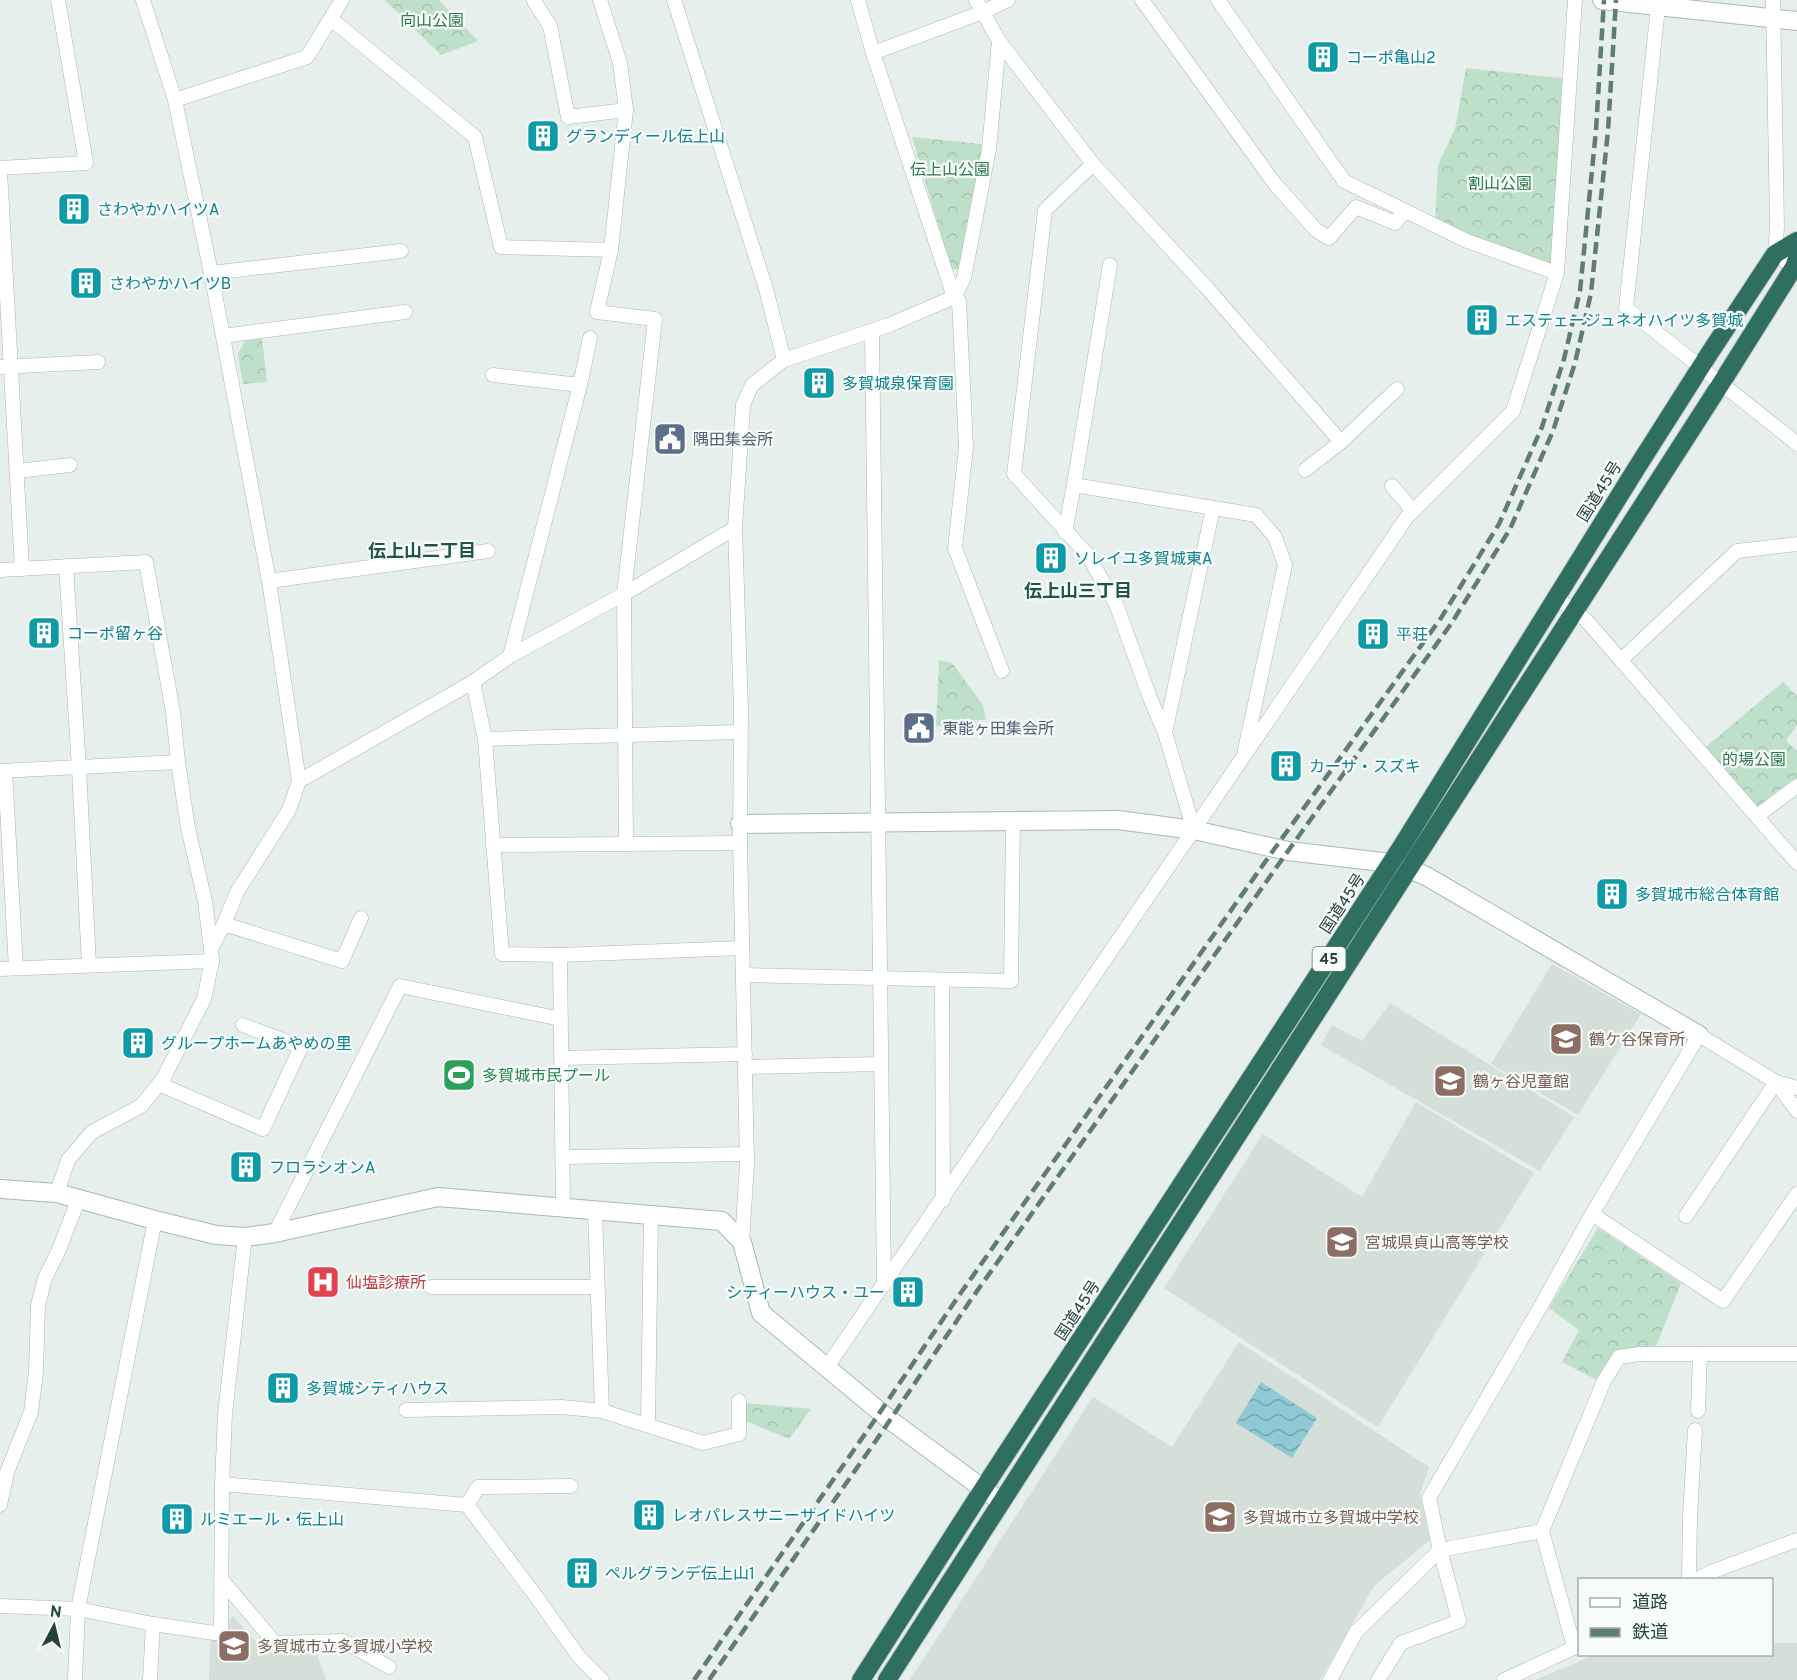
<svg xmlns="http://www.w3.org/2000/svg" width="1797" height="1680" viewBox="0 0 1797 1680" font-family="Overpass,'Noto Sans JP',sans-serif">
	<defs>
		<pattern id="forest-crowns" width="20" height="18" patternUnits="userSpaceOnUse" patternTransform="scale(1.5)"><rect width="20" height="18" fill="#bfe0c8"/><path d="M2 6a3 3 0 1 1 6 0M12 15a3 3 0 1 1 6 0" fill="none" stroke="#a4c1ad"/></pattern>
		<pattern id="water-waves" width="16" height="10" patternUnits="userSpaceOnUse" patternTransform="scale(1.5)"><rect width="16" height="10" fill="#8ec9d4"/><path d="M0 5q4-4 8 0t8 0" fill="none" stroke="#74a5ad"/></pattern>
	</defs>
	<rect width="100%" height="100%" fill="#e6efeb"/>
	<!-- built -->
	<g fill="#d4dfda">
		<path d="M1552 964 1641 1014 1578 1115 1491 1064Z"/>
		<path d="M1390 1003 1574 1117 1540 1171 1321 1045 1332 1025 1362 1041Z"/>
		<path d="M1416 1102 1534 1173 1378 1427 1164 1288 1263 1134 1362 1197Z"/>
		<path d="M1239 1342 1429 1467 1420 1494 1430 1540 1374 1586 1320 1680H910L1093 1397 1172 1447Z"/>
		<path d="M233 1616 262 1649 317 1654 326 1680H209L210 1642Z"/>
		<path d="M1772 1643H1797V1680H1535L1594 1655 1772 1654Z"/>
	</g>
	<!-- forest -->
	<g fill="url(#forest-crowns)">
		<path d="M385 0H439L478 41 441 55Z"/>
		<path d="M1466 68 1570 79 1557 273 1435 225 1438 165 1455 129Z"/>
		<path d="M912 137 982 144 961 270 951 268Z"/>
		<path d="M262 338 267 382 243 384 238 354 246 339Z"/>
		<path d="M939 660 952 663 983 705 986 719 936 726Z"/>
		<path d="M1783 682 1797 696V725L1786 741 1797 751V786L1757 816 1701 751Z"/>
		<path d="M1598 1228 1681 1283 1656 1346 1641 1348 1599 1381 1562 1362 1579 1330 1549 1308Z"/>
		<path d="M745 1403 811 1409 789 1439 746 1421Z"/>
	</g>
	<!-- water -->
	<path fill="url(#water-waves)" d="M1261 1382 1317 1418 1292 1458 1236 1423Z"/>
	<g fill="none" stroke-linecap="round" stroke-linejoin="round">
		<defs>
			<g id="street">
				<path d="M143 0 175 100 211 273 269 581 299 781"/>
				<path d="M600 0 620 63 626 110 611 250"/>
				<path d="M674 0 766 289 784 360"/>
				<path d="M976 0 999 41 1093 164 1207 288 1341 442 1397 389"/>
				<path d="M1142 0 1275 184 1316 230 1329 238 1356 207 1395 223 1405 211"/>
				<path d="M1218 0 1344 181 1467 241 1557 273"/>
				<path d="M1773 0 1777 227 1775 254 1794 267"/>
				<path d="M534 1 550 26 568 117 626 110"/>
				<path d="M1658 7 1626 308C1683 354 1741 398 1797 444"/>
				<path d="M331 19 475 137 501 247 611 250 597 312 655 319 624 594 626 844"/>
				<path d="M999 41 989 149 964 278 954 297 959 301 966 447 955 548 1002 671"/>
				<path d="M873 53 983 12 1008 0"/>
				<path d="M175 100 307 57 342 0"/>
				<path d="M1093 164 1045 210 1014 474 1087 554 1116 604 1150 698 1165 733 1194 830"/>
				<path d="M0 168 86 163 58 0"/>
				<path d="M0 171 22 569"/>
				<path d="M211 273 401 251"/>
				<path d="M872 331 884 1285"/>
				<path d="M223 336 405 312"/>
				<path d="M0 367 98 362"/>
				<path d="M493 375 580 385"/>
				<path d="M1305 470 1341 442"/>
				<path d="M17 471 70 465"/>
				<path d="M1074 485 1110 265"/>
				<path d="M1392 486 1413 511"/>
				<path d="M1065 532 1074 485 1256 515 1275 537 1285 565 1245 750"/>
				<path d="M66 566 79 768 89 965"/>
				<path d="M0 570 146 562 173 712 178 762 188 828 205 901 211 949"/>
				<path d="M269 581 488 551"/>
				<path d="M1556 597 1586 620 1797 863"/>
				<path d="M510 656 580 385 590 338"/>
				<path d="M1622 659 1737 551 1797 544"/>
				<path d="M473 682 485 739 502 954 560 955 563 1208"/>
				<path d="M1165 733 1213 508"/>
				<path d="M485 739 740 732"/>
				<path d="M0 771 178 762"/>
				<path d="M5 771 16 968"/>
				<path d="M1757 816 1797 786"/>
				<path d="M493 845 740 843"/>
				<path d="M224 924 342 961 361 918"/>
				<path d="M560 955 742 948"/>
				<path d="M0 969 212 961"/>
				<path d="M743 975 1011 981 1013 820"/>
				<path d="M942 980 943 1200"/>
				<path d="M562 1058 745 1054"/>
				<path d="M745 1067 881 1064"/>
				<path d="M159 1084 263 1129 301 1047 243 1025"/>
				<path d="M563 1157 747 1154"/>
				<path d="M57 1193 68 1160 92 1132 141 1106 163 1079 204 999 212 961 211 949 224 924 237 892 289 810 299 781 473 682 510 656 624 594 735 528"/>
				<path d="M1592 1214 1723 1301 1797 1194"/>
				<path d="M1686 1216 1776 1082 1797 1111"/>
				<path d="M275 1233 400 986 561 1019"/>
				<path d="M742 1242 747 1164 740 843 741 710 735 528 743 405 752 385 784 360 889 325 954 297 873 53 858 0"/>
				<path d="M431 1287H597"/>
				<path d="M827 1367 1407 517 1513 411 1557 273 1575 0"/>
				<path d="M406 1410 562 1407 602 1411 595 1210"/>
				<path d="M602 1411 703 1443 739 1434V1401"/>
				<path d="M1698 1411 1700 1354"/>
				<path d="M648 1425 651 1215"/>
				<path d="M222 1484 225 1414 245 1237"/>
				<path d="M0 1505 7 1472 31 1412 36 1372 38 1305 45 1278 58 1252 79 1198"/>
				<path d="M467 1505 478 1487 571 1486"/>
				<path d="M221 1579 275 1643 343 1641 389 1667"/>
				<path d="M1689 1580 1690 1516 1695 1430"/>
				<path d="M1696 1580 1711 1572 1797 1540"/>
				<path d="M0 1606 78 1609 153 1624 221 1634 222 1484 467 1505 535 1595 579 1657 602 1680"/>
				<path d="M1574 1647 1542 1531 1604 1381 1619 1357 1640 1354H1797"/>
				<path d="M75 1680 78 1609 155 1220"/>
				<path d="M150 1680 153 1624"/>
				<path d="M1330 1680 1356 1632 1440 1550 1542 1531"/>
				<path d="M1378 1680 1401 1643 1459 1621 1440 1550 1429 1498 1542 1304 1592 1214 1699 1035 1776 1082 1797 1088"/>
				<path d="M1504 1680 1580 1645"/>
			</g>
			<g id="secondary">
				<path d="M1602 0 1797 21"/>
				<path d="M740 824 1118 820 1194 830 1288 851 1391 863 1410 869 1426 876 1699 1035"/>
				<path d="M0 1189 57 1193 155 1220 216 1235 245 1237 275 1233 438 1197 722 1221 742 1242 761 1313 890 1420 1001 1502"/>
			</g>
			<g id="highway">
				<path d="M861 1680 983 1489 1402 846 1636 469 1709 354 1775 254 1797 241"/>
				<path d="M887 1680 1722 382 1794 267 1797 259"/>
			</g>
		</defs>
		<!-- street casing -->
		<use href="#street" stroke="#a8b8b2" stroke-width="15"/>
		<!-- secondary casing -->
		<use href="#secondary" stroke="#a4bbb3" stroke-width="20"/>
		<!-- highway casing -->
		<use href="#highway" stroke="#c2cac8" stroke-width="20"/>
		<!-- street -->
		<use href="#street" stroke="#fff" stroke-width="14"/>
		<!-- secondary -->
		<use href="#secondary" stroke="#fff" stroke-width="18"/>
		<!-- highway -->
		<use href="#highway" stroke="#2f6f62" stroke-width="18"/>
		<!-- rail -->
		<g stroke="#5f7d75" stroke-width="4.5" stroke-dasharray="12 6" stroke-linecap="butt">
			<path d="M694 1680 874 1421 960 1294 1275 848 1441 618 1499 524 1542 427 1564 359 1580 291 1596 130 1604 0"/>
			<path d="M709 1680 884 1429 970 1301 1288 851 1451 624 1510 529 1553 431 1575 363 1591 293 1608 131 1616 0"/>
		</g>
	</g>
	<!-- icons -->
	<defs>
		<symbol id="building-square" viewBox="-11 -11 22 22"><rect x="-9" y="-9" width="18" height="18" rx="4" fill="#0f9aa8" stroke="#f7fbf9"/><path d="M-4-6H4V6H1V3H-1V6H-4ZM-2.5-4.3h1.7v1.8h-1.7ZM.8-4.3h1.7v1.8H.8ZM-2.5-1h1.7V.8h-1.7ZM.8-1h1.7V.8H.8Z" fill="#fff"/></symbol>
		<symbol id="civic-square" viewBox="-11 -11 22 22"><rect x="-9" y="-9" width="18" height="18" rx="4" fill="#5c6f8a" stroke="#f7fbf9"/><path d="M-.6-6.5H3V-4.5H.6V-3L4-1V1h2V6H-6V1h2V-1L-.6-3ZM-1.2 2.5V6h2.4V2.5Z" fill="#fff"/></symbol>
		<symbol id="school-square" viewBox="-11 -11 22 22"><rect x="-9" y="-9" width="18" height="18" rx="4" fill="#8d6e63" stroke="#f7fbf9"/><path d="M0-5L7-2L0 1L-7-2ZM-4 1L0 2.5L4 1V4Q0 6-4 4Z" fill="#fff"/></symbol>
		<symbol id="stadium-square" viewBox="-11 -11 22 22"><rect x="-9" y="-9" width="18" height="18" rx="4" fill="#2e9e5b" stroke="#f7fbf9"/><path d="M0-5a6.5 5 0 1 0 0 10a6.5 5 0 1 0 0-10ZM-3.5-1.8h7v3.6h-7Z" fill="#fff"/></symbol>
		<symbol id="hospital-square" viewBox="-11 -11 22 22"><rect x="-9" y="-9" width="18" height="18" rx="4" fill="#e0444e" stroke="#f7fbf9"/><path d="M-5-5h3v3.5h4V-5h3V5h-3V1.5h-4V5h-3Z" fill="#fff"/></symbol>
	</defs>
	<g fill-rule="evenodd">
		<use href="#building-square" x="1304" y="38" width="38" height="38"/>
		<use href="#building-square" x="524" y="117" width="38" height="38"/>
		<use href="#building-square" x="55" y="190" width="38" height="38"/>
		<use href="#building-square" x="67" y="264" width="38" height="38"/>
		<use href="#building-square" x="1463" y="301" width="38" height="38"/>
		<use href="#building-square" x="800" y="364" width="38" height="38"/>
		<use href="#civic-square" x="651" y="420" width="38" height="38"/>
		<use href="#building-square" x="1032" y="539" width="38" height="38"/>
		<use href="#building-square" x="25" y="614" width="38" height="38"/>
		<use href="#building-square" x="1354" y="615" width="38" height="38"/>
		<use href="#civic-square" x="900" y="709" width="38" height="38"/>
		<use href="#building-square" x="1267" y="747" width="38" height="38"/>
		<use href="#building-square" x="1593" y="875" width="38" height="38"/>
		<use href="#school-square" x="1547" y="1020" width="38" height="38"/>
		<use href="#building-square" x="119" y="1024" width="38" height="38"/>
		<use href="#stadium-square" x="440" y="1056" width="38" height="38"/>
		<use href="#school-square" x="1431" y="1062" width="38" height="38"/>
		<use href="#building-square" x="227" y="1148" width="38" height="38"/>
		<use href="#school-square" x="1323" y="1223" width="38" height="38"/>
		<use href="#hospital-square" x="304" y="1263" width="38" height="38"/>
		<use href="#building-square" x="889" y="1273" width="38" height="38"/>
		<use href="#building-square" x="264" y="1369" width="38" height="38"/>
		<use href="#building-square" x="630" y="1496" width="38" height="38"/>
		<use href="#school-square" x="1201" y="1498" width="38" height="38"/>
		<use href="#building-square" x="158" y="1500" width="38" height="38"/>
		<use href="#building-square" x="563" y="1554" width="38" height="38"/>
		<use href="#school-square" x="215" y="1627" width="38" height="38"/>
	</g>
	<g text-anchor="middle" stroke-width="4.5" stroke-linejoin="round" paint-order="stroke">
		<!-- shield labels -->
		<rect fill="#f7fbf9" stroke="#637a73" stroke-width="1.5" x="1312.5" y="947" width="33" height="24" rx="4.5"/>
		<g font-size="15" font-weight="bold" fill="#24423a">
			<text x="1329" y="964">45</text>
		</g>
		<!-- park labels -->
		<g font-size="16" fill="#2d7a4b" stroke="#f7fbf9">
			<text x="432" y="26">向山公園</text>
			<text x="950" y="175">伝上山公園</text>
			<text x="1500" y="189">割山公園</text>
			<text x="1754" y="765">的場公園</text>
		</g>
		<!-- culture labels -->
		<g font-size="16" fill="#0d838f" stroke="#f7fbf9" text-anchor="start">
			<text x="1346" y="63">コーポ亀山2</text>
			<text x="566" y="142">グランディール伝上山</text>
			<text x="97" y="215">さわやかハイツA</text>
			<text x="109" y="289">さわやかハイツB</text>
			<text x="1505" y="326">エステェージュネオハイツ多賀城</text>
			<text x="842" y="389">多賀城泉保育園</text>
			<text x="1074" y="564">ソレイユ多賀城東A</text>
			<text x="67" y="639">コーポ留ヶ谷</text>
			<text x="1396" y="640">平荘</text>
			<text x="1309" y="772">カーサ・スズキ</text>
			<text x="1635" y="900">多賀城市総合体育館</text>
			<text x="161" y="1049">グループホームあやめの里</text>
			<text x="269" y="1173">フロラシオンA</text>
			<text x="885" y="1298" text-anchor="end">シティーハウス・ユー</text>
			<text x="306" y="1394">多賀城シティハウス</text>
			<text x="672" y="1521">レオパレスサニーサイドハイツ</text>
			<text x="200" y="1525">ルミエール・伝上山</text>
			<text x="605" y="1579">ペルグランデ伝上山1</text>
		</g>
		<!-- service labels -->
		<g font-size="16" fill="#4e5e75" stroke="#f7fbf9" text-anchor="start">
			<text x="693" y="445">隅田集会所</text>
			<text x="942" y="734">東能ヶ田集会所</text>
		</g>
		<!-- street labels -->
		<g font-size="16" fill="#24423a" stroke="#f7fbf9">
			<text transform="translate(1599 491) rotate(-58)" y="6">国道45号</text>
			<text transform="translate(1342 903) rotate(-57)" y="6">国道45号</text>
			<text transform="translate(1077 1310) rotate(-57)" y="6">国道45号</text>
		</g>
		<!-- education labels -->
		<g font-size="16" fill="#785e54" stroke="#f7fbf9" text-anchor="start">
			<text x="1589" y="1045">鶴ケ谷保育所</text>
			<text x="1473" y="1087">鶴ヶ谷児童館</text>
			<text x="1365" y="1248">宮城県貞山高等学校</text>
			<text x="1243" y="1523">多賀城市立多賀城中学校</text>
			<text x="257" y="1652">多賀城市立多賀城小学校</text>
		</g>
		<!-- leisure labels -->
		<g font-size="16" fill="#27864d" stroke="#f7fbf9" text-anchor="start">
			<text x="482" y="1081">多賀城市民プール</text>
		</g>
		<!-- health labels -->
		<g font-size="16" fill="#be3a42" stroke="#f7fbf9" text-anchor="start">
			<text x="346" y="1288">仙塩診療所</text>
		</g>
		<!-- neighbourhood labels -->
		<g font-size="18" font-weight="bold" fill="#1f5548" stroke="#f7fbf9">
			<text x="422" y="557">伝上山二丁目</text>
			<text x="1078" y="597">伝上山三丁目</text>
		</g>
	</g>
	<!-- legend -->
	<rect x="1578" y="1578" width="195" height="78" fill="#f7fbf9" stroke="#a3b1ad" stroke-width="1.5"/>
	<rect x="1590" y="1598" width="30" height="9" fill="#ffffff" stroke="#a3b1ad" stroke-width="1.5"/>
	<text x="1632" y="1608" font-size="18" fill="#24423a">道路</text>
	<rect x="1590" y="1628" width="30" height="9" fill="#5f7d75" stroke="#a3b1ad" stroke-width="1.5"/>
	<text x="1632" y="1638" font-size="18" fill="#24423a">鉄道</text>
	<!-- north arrow -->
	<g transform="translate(54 1626) rotate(7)" stroke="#f7fbf9" stroke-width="4.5" paint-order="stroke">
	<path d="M0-4.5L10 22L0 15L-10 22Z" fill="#24423a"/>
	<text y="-9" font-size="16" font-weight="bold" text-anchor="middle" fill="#24423a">N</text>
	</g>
</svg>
